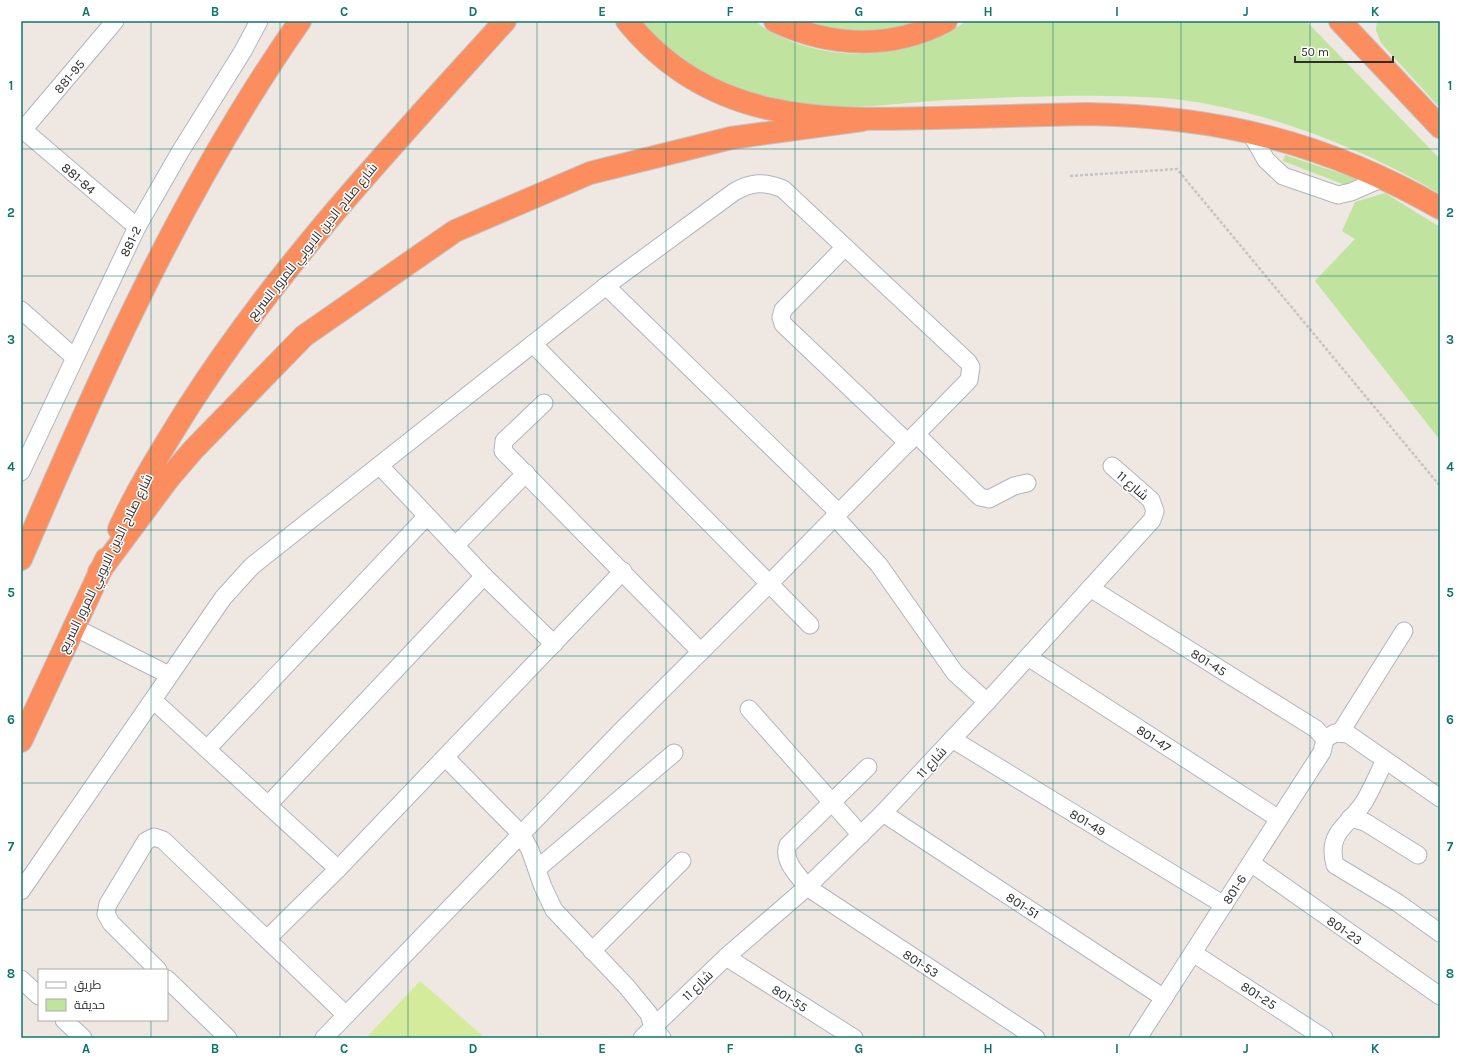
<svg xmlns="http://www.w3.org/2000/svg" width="1461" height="1059" viewBox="0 0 1461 1059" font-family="Karla,Cairo,sans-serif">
	<rect width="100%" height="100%" fill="#efe7e1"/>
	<!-- green -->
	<g fill="#c0e49f">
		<path d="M639 21H755C764 29 775 34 786 39 845 65 914 55 967 21H1306L1440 159V194C1362 147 1253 105 1162 98 1090 93 1017 97 946 100 912 102 878 107 844 107 798 106 750 96 709 76 682 63 660 41 639 21Z"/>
		<path d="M796 21H921C882 41 836 31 796 21Z"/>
		<path d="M1377 21H1440V108L1381 43 1376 30Z"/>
		<path d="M1285 155 1357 179 1345 185 1283 161Z"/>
		<path d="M1385 193 1440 227V440L1315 281 1355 239 1342 231 1355 202Z"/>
	</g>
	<!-- pitch -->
	<path fill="#d4eb9b" d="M420 981 485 1038H366Z"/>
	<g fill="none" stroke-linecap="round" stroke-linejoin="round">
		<defs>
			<g id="minor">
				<path d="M21 128 137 227"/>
				<path d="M23 130 115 21"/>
				<path d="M1250 132 1266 160 1283 176 1338 195 1351 192 1383 178"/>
				<path d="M845 247 783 310 781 317 783 324 908 443"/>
				<path d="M606 286 839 513"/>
				<path d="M21 310 74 357"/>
				<path d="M533 344 810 625"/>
				<path d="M544 403 504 441 503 451 701 652"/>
				<path d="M916 434 980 497 989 499 1014 486 1027 483"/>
				<path d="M380 466 484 576 554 644"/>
				<path d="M21 472 137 227 180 152 243 51 259 21"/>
				<path d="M835 517 879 565 955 673 987 702"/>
				<path d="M455 546 526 473"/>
				<path d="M1090 588 1316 729 1325 739"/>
				<path d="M74 627 169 675"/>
				<path d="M1028 657 1279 819"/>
				<path d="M153 700 338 869"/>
				<path d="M749 709 861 835"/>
				<path d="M1340 733 1404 631"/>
				<path d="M952 739 1224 905"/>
				<path d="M1325 739 1335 733 1348 734 1440 798"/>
				<path d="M207 749 427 516"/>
				<path d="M445 757 521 834 530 850 543 887 554 910 627 987 649 1014 653 1028 662 1038"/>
				<path d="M1385 760C1378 774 1372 789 1364 802 1349 826 1326 831 1335 865L1398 903 1440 933"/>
				<path d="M868 767 788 845C782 861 798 875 807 887L1036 1038"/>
				<path d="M268 805 484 576"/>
				<path d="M883 813 1164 998"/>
				<path d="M1350 818 1365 822 1418 855"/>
				<path d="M1251 863 1440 996"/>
				<path d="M537 869 674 753"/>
				<path d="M21 891 223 598 252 566 606 286 734 192C751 182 764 181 783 189L968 362 971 367 969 380 770 583 621 731 324 1038"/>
				<path d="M267 939 338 869 623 571"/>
				<path d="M592 951 682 861"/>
				<path d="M1193 953 1324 1038"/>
				<path d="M726 957 854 1038"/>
				<path d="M158 970 111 923 106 914 108 904 146 841 154 837 163 840 346 1015"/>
				<path d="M21 979 39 996"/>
				<path d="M167 979 228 1038"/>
				<path d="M64 1020 83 1038"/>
				<path d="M642 1038 726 957 807 887 883 813 987 702 1152 520 1155 511 1151 500 1112 466"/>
				<path d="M1138 1038 1322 752 1325 739"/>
			</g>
			<g id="highway">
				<path d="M627 21C708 121 816 121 934 118 985 117 1035 115 1086 114 1217 116 1325 142 1440 208"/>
				<path d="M775 21C830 47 891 50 946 21"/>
				<path d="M1340 21 1440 127"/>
				<path d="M119 529C139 486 164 446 189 406 280 264 393 145 505 21"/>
				<path d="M21 559C100 374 184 187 300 21"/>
				<path d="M99 572 169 478 193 450 304 336 455 231 590 173 731 138 862 120"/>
				<path d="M21 741 106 559"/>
			</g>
		</defs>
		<!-- minor casing -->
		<use href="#minor" stroke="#b1b5be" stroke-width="19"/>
		<!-- highway casing -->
		<use href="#highway" stroke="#c4c4c4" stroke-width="24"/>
		<!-- path -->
		<path stroke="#c4c4c4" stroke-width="2.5" stroke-dasharray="3 2" stroke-linecap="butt" d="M1070 176 1177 169 1440 486"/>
		<!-- minor -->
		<use href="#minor" stroke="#fff" stroke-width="17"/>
		<!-- highway -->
		<use href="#highway" stroke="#fc8d5f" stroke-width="22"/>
	</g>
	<!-- grid -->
	<path fill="none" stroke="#0f766e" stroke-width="1" stroke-opacity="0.55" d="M151 21V970M280 21V1038M408 21V1038M537 21V1038M666 21V1038M795 21V1038M924 21V1038M1053 21V1038M1181 21V1038M1310 21V1038M21 149H1440M21 276H1440M21 403H1440M21 530H1440M21 656H1440M21 783H1440M21 910H1440M151 1020V1038"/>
	<g text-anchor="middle" stroke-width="3" stroke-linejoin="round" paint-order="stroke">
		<!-- street labels -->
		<g font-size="13" fill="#2e2e2e" stroke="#fff">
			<text transform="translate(69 76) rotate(-50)" y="5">881-95</text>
			<text transform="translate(79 178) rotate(41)" y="5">881-84</text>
			<text transform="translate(130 241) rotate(-64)" y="5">881-2</text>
			<text transform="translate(312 241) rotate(-51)" y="5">شارع صلاح الدين الايوبي للمرور السريع</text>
			<text transform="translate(1133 485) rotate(41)" y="5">شارع 11</text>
			<text transform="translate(105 563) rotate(-64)" y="5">شارع صلاح الدين الايوبي للمرور السريع</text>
			<text transform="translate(1209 662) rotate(32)" y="5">801-45</text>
			<text transform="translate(1154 738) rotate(33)" y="5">801-47</text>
			<text transform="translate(931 762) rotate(-47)" y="5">شارع 11</text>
			<text transform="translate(1088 822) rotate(31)" y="5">801-49</text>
			<text transform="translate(1234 889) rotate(-57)" y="5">801-6</text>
			<text transform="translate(1023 905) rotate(33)" y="5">801-51</text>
			<text transform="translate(1345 930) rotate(35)" y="5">801-23</text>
			<text transform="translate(921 963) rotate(33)" y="5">801-53</text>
			<text transform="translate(697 985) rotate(-44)" y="5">شارع 11</text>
			<text transform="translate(1259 995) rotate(33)" y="5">801-25</text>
			<text transform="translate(790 998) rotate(32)" y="5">801-55</text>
		</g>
	</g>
	<!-- border -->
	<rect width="1461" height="1059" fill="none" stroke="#ffffff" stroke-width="44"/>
	<!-- legend -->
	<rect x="38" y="969" width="130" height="52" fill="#ffffff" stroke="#ababab"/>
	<rect x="46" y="982" width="20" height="6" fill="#ffffff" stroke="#ababab"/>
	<text x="74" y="989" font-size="12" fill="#2e2e2e">طريق</text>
	<rect x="46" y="999" width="20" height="12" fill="#c0e49f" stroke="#ababab"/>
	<text x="74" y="1009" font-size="12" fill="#2e2e2e">حديقة</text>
	<!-- scale -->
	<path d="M1295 56v6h98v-6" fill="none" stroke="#2e2e2e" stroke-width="2"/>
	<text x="1301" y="56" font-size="12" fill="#2e2e2e" stroke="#ffffff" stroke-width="3" paint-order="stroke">50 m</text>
	<rect x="22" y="22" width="1417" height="1015" fill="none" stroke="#0f766e" stroke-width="1.5"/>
	<g font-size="13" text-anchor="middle" font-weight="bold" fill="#0f766e">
		<text x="86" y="16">A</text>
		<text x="215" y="16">B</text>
		<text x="344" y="16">C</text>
		<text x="473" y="16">D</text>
		<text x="602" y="16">E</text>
		<text x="730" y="16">F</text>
		<text x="859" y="16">G</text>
		<text x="988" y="16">H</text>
		<text x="1117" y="16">I</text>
		<text x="1246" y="16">J</text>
		<text x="1375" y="16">K</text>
		<text x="11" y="90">1</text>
		<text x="1450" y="90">1</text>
		<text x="11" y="217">2</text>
		<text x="1450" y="217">2</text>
		<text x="11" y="344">3</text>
		<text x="1450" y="344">3</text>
		<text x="11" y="471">4</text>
		<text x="1450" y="471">4</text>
		<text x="11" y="597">5</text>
		<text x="1450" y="597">5</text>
		<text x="11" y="724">6</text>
		<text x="1450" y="724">6</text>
		<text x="11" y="851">7</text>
		<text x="1450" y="851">7</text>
		<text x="11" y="978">8</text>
		<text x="1450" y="978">8</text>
		<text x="86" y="1053">A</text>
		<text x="215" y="1053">B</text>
		<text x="344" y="1053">C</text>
		<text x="473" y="1053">D</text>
		<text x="602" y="1053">E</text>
		<text x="730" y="1053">F</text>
		<text x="859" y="1053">G</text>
		<text x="988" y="1053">H</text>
		<text x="1117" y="1053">I</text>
		<text x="1246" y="1053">J</text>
		<text x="1375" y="1053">K</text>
	</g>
</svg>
